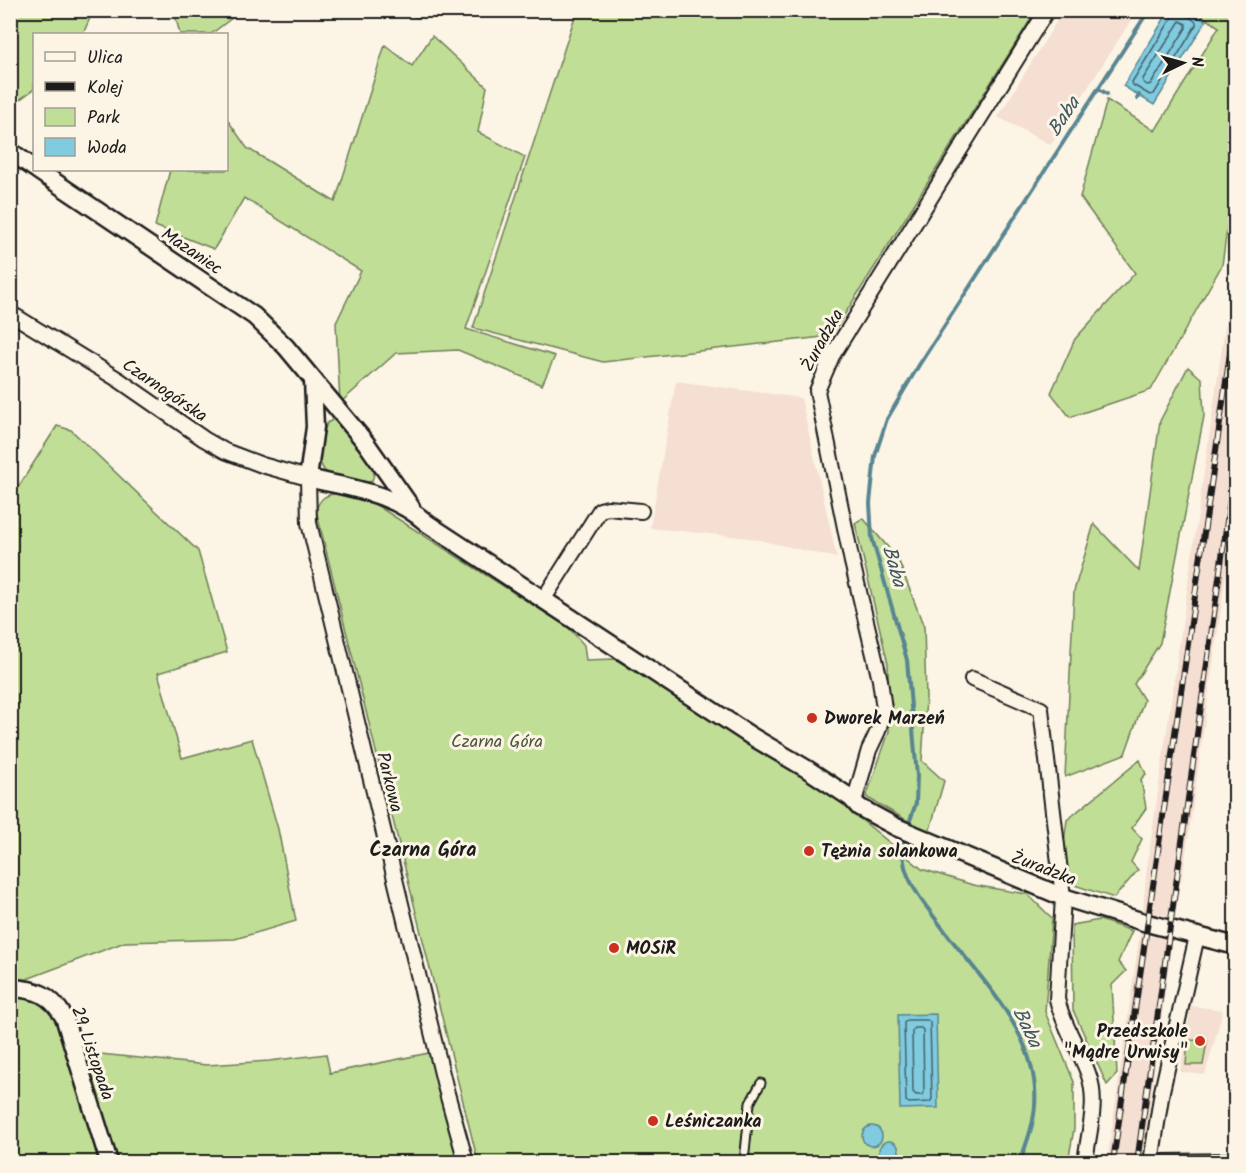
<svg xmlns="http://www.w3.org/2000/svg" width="1246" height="1173" viewBox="0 0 1246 1173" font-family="Kalam,sans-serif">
	<rect width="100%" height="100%" fill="#fcf5e5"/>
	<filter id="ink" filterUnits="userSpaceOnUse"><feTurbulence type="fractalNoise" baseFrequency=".0167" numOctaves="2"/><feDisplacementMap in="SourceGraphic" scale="12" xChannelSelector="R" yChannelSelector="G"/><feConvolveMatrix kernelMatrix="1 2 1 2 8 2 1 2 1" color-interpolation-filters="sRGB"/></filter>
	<g filter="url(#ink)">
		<!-- built -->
		<g fill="#f5ded2">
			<path d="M1063 11H1137L1051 145 998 117Z"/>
			<path d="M1235 257V510L1184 867 1179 888 1175 919 1173 916 1143 912 1146 875Z"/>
			<path d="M676 381 801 398 837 558 750 538 650 528Z"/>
			<path d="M1140 932 1142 935 1172 940 1142 1162H1107Z"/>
			<path d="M1191 1006 1223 1010 1205 1075 1180 1072Z"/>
		</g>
		<!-- green -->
		<g fill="#c1de96" stroke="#6e7d59" stroke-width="1.5">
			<path d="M11 10 93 11 83 34H34V89L11 106Z"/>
			<path d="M577 10H1036V11L831 336 603 362 473 328Z"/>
			<path d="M174 11V10L241 11 211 34H180Z"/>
			<path d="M408 11H466L459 17H415Z"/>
			<path d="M1194 11H1235L1236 165 1222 265 1151 390 1070 417 1051 393 1075 339 1135 273 1080 197 1107 100 1155 131 1219 27Z"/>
			<path d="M432 36 487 87 478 132 525 157 466 329 555 356 542 385 458 350 396 353 340 403 336 323 361 271 244 198 214 249 155 226 170 170H226L227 119 247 148 335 202 385 45 412 66Z"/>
			<path d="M1188 367 1202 379 1204 416 1160 643 1134 684 1144 700 1125 754 1065 777 1074 591 1094 524 1139 571 1160 421Z"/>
			<path d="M334 419 341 420C354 437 382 459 372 481 354 488 325 482 320 461 318 448 323 435 327 423Z"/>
			<path d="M57 426 71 430 198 551 227 652 158 673 182 758 252 739 278 829 296 921 235 939 125 942 27 979 11 980 10 481 19 486Z"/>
			<path d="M338 493 355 496 373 503 569 628 584 645 586 660 615 659 731 729 852 808 863 821 922 869 973 885 1027 894 1052 918 1045 1012 1074 1082V1129L1068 1162H478L316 510C320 498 325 495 338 493Z"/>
			<path d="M863 518 898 559 924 627 926 698 922 761 944 781 929 833 866 797 889 732 888 664 855 523Z"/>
			<path d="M1140 760 1146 774 1141 779 1146 808 1132 828 1142 839 1131 862 1138 870 1114 898 1065 882 1064 842 1067 820Z"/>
			<path d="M1100 920 1132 931 1118 962 1126 971 1112 985 1117 1074 1107 1085 1073 1010 1072 925Z"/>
			<path d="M11 994 35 1001 49 1010 55 1020 64 1044 99 1162H11Z"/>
			<path d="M1188 1040 1207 1041 1203 1065H1186Z"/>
			<path d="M81 1052 207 1065 269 1061 326 1054 330 1073 434 1052 461 1162H117Z"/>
		</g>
		<!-- water -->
		<g fill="#80cbdf" stroke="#588591" stroke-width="1.5">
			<path d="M1169 11H1189L1206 21 1154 105 1123 86Z"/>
			<path d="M936 1014 938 1108 900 1109 898 1015Z"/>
			<circle cx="872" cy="1136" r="10"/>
			<circle cx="889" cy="1151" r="10"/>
		</g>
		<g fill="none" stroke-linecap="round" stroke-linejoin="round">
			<!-- shore -->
			<g stroke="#44626a" stroke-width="1.5">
				<path d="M1174 10 1173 16 1132 82 1133 85 1150 95 1154 94 1196 25V22L1188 16 1187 10"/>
				<path d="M1180 21 1186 24V28L1151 84 1147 85 1143 82V79Z"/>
				<path d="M907 1020H927L930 1022 932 1099 930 1102 909 1103 906 1101 904 1023Z"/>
				<path d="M915 1028H921L923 1030 924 1092 922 1095H916L913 1092 912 1031Z"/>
			</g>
			<!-- stream -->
			<g stroke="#588591" stroke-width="4">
				<path d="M1099 89 1107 94"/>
				<path d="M1137 99 1139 95"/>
				<path d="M908 826 916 803 917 776 907 660 872 538 870 503 875 456 887 419 919 365 1149 10"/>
				<path d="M905 836C901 848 903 864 908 876 916 895 929 910 941 926 966 960 997 992 1017 1030 1029 1052 1037 1080 1035 1105 1034 1125 1026 1144 1020 1162"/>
			</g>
			<defs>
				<path id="service" d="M744 1162 750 1103 761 1083"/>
				<g id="minor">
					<path d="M10 313 119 380 204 439 225 451 262 465 308 478 309 523 445 1086 466 1162"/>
					<path d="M543 600 600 510 608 508 641 511"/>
					<path d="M972 679 1041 709 1063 897 1057 999C1063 1026 1079 1048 1088 1073 1099 1101 1088 1135 1085 1162"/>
					<path d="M851 798 856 795 869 750 878 731 884 709 880 680 852 562 817 391 832 356 1047 10"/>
					<path d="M1151 1162 1162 1091 1197 936"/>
					<path d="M1162 1162 1236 1161"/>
				</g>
				<g id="tertiary">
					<path d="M10 151 34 168"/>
					<path d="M37 170 254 316 286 347 366 443 411 507"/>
					<path d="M313 380 315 427 308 478C353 489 392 492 428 524L751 736 807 769 851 798 859 807 896 827 1063 897 1147 923 1236 946"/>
					<path d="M10 988C37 989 50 994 64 1017L109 1162"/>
				</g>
			</defs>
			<!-- service casing -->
			<use href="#service" stroke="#1c1c1c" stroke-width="11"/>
			<!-- minor casing -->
			<use href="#minor" stroke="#1c1c1c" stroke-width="18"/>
			<!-- tertiary casing -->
			<use href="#tertiary" stroke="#1c1c1c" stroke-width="21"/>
			<!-- service -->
			<use href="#service" stroke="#fcf5e5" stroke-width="7"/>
			<!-- minor -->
			<use href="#minor" stroke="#fcf5e5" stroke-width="14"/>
			<!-- tertiary -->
			<use href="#tertiary" stroke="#fcf5e5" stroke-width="16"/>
			<defs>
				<g id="rail">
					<path d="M1113 1162 1236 312"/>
					<path d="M1137 1162 1236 457"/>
				</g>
			</defs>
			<!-- rail casing -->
			<use href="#rail" stroke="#1c1c1c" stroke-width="6"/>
			<!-- rail -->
			<use href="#rail" stroke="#fcf5e5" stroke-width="4" stroke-dasharray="11" stroke-linecap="butt"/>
		</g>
	</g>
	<!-- markers -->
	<g fill="#c8321e" stroke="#fcf5e5" stroke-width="2">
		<circle cx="812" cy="718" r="6"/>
		<circle cx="809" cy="851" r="6"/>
		<circle cx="614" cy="948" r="6"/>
		<circle cx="1200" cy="1041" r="6"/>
		<circle cx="653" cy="1121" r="6"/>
	</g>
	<g text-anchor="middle" stroke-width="6" stroke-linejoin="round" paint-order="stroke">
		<!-- street labels -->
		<g font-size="18" fill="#1c1c1c" stroke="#fcf5e5">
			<text transform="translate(192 251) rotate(34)" y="6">Mazaniec</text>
			<text transform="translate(822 340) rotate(-61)" y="6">Żuradzka</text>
			<text transform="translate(165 390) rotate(34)" y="6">Czarnogórska</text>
			<text transform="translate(390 782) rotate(76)" y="6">Parkowa</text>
			<text transform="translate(1044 868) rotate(21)" y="6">Żuradzka</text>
			<text transform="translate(93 1053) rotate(71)" y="6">29 Listopada</text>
		</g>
		<!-- poi labels -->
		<g font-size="18" font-weight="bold" fill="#1c1c1c" stroke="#fcf5e5" text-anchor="start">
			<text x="824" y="724">Dworek Marzeń</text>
			<text x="821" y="857">Tężnia solankowa</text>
			<text x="626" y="954">MOSiR</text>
			<text x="1188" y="1037" text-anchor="end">Przedszkole<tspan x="1188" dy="21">"Mądre Urwisy"</tspan></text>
			<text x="665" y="1127">Leśniczanka</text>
		</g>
		<!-- park labels -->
		<g font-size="18" fill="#4e5641" stroke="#fcf5e5">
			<text x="497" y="747">Czarna Góra</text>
		</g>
		<!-- water labels -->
		<g font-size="20" font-style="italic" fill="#3f5960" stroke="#fcf5e5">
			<text transform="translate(1063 116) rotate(-57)" y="7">Baba</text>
			<text transform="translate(895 566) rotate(74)" y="7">Baba</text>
			<text transform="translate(1028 1027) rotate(64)" y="7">Baba</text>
		</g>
		<!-- neighbourhood labels -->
		<g font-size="20" font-weight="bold" fill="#1c1c1c" stroke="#fcf5e5">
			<text x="423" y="856">Czarna Góra</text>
		</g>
	</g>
	<!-- margin -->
	<rect width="1246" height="1173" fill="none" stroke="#fcf5e5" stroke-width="36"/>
	<rect x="18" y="18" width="1210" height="1137" fill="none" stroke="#1c1c1c" stroke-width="2" filter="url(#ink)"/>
	<!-- legend -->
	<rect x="33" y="33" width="195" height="138" fill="#fcf5e5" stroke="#a29e95" stroke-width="1.5"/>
	<rect x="45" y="52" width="30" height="9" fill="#fcf5e5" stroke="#a29e95" stroke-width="1.5"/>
	<text x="87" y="63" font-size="18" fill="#1c1c1c">Ulica</text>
	<rect x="45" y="82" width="30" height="9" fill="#1c1c1c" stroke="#a29e95" stroke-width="1.5"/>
	<text x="87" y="93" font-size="18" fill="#1c1c1c">Kolej</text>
	<rect x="45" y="108" width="30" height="18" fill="#c1de96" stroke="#a29e95" stroke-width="1.5"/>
	<text x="87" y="123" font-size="18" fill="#1c1c1c">Park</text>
	<rect x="45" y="138" width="30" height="18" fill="#80cbdf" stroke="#a29e95" stroke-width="1.5"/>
	<text x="87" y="153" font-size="18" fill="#1c1c1c">Woda</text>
	<!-- north arrow -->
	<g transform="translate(1183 63) rotate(85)" stroke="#fcf5e5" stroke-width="4.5" paint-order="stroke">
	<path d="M0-4.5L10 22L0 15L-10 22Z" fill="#1c1c1c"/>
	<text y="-9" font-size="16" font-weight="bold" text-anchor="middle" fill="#1c1c1c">N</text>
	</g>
</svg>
